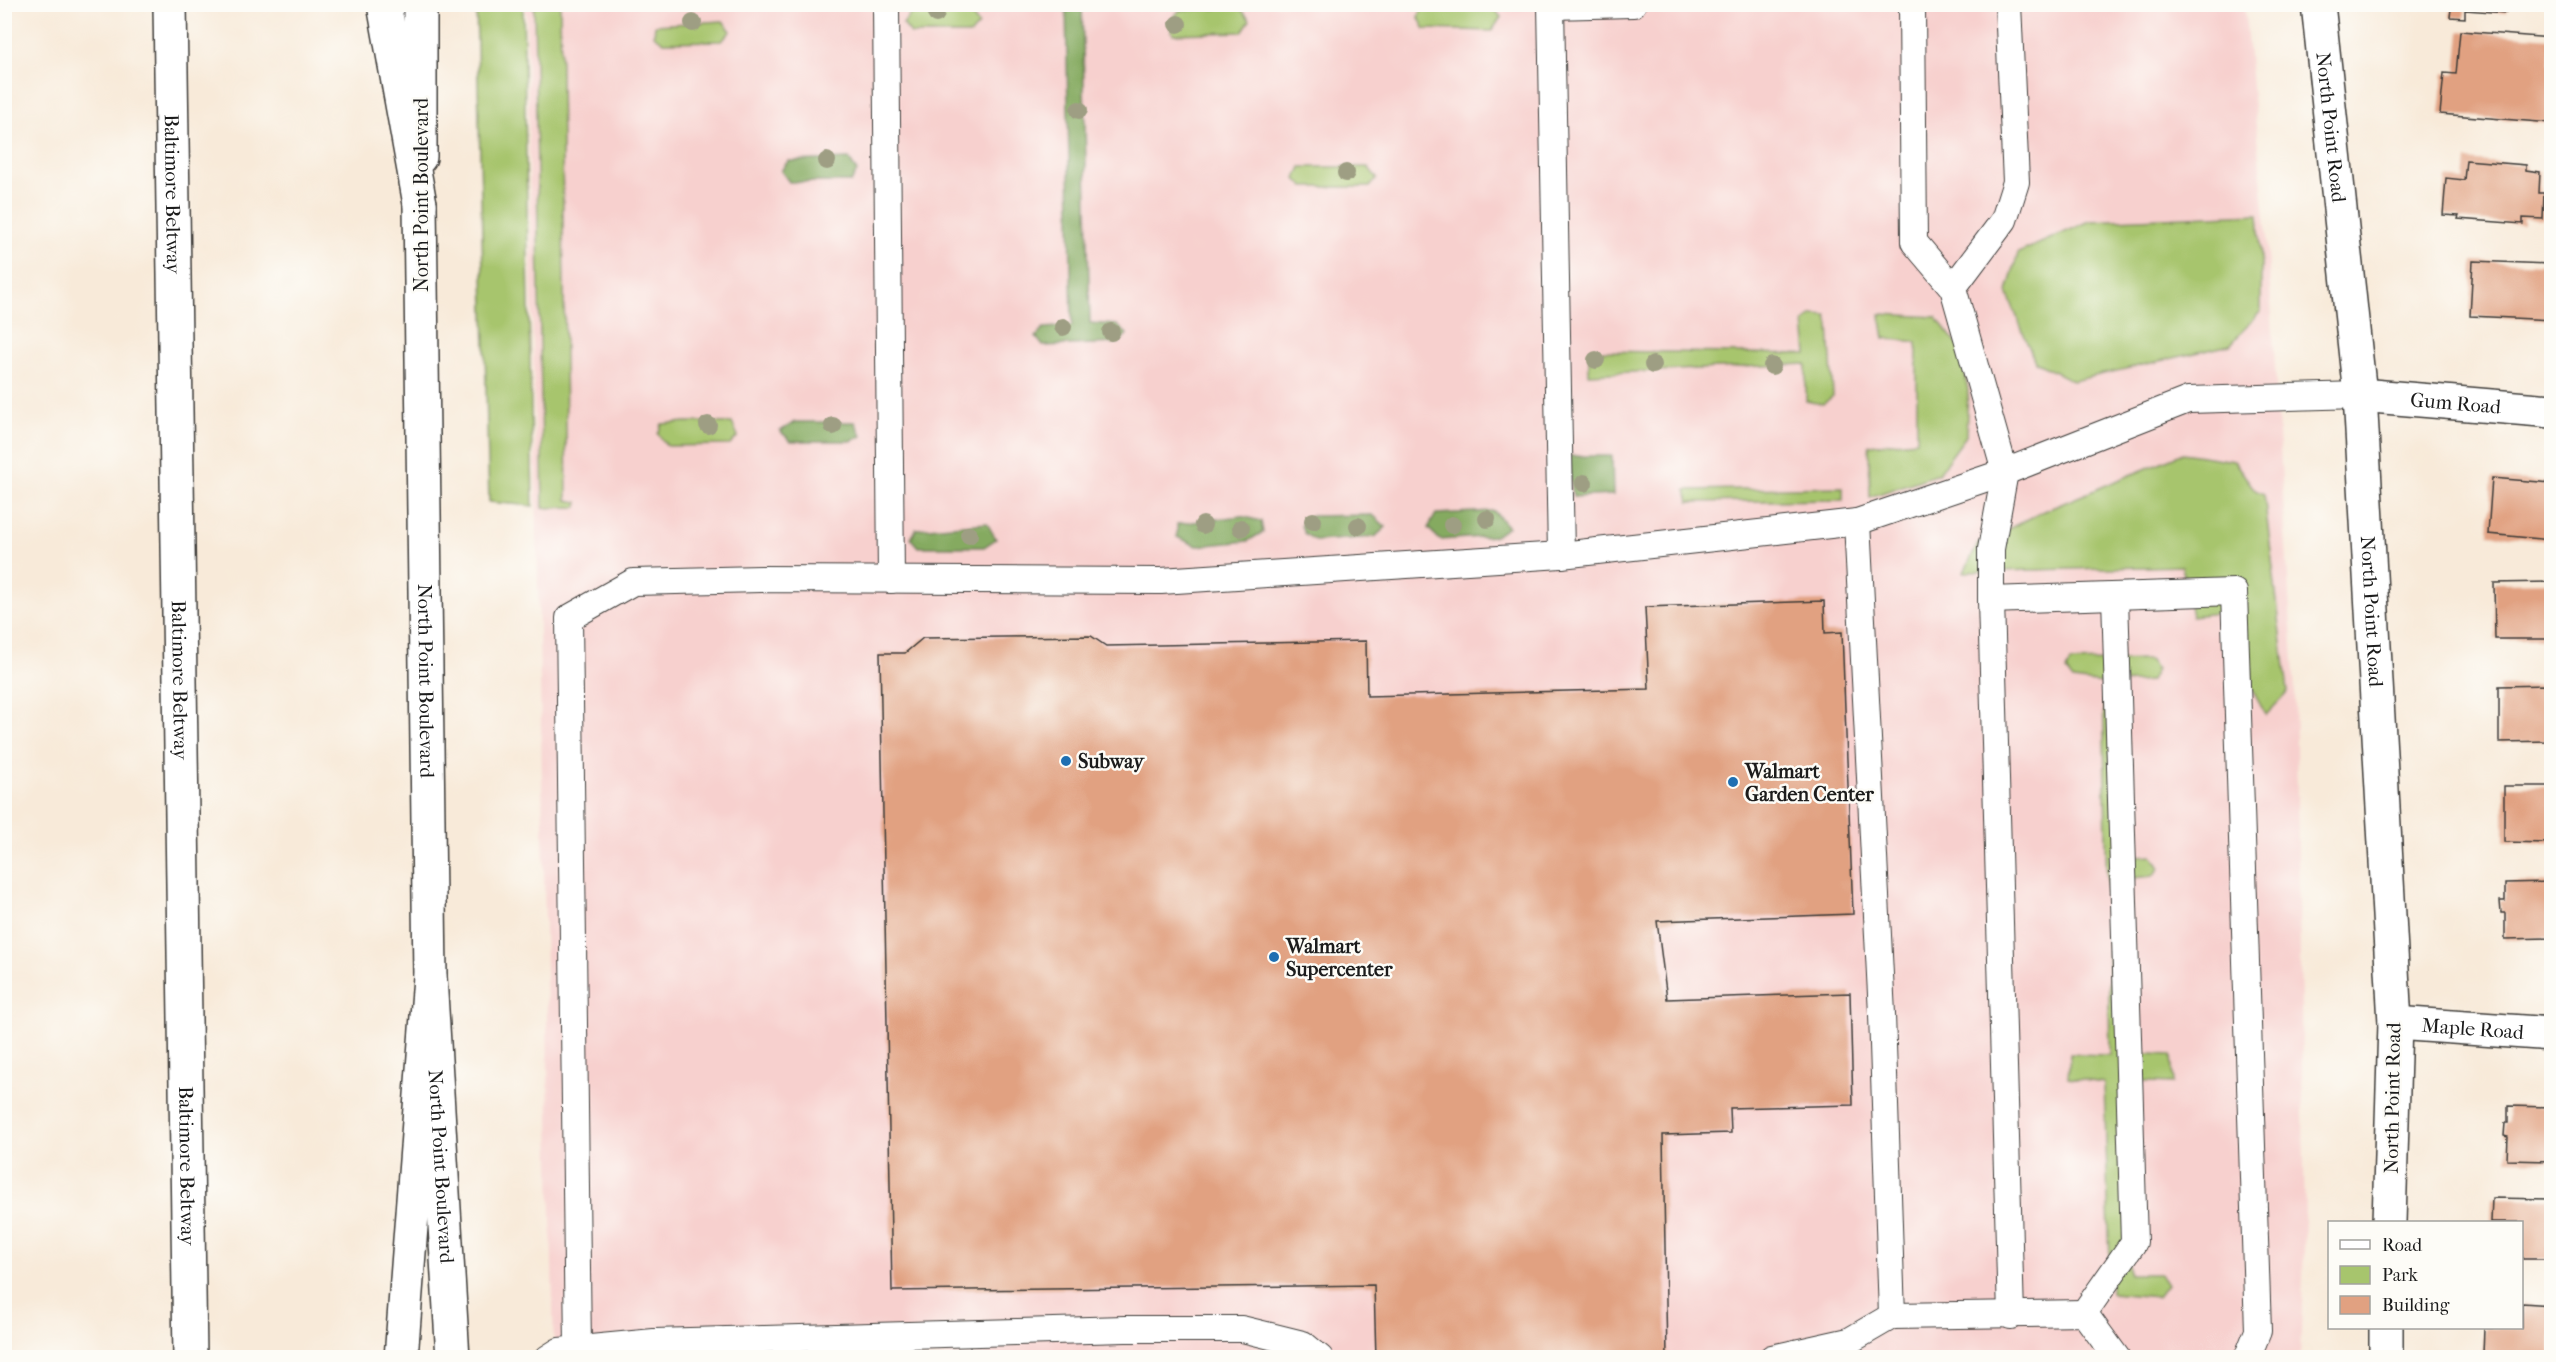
<svg xmlns="http://www.w3.org/2000/svg" width="2556" height="1362" viewBox="0 0 2556 1362" font-family="'IM FELL French Canon',serif">
	<rect width="100%" height="100%" fill="#fdfcf7"/>
	<filter id="ink" filterUnits="userSpaceOnUse"><feTurbulence type="fractalNoise" baseFrequency=".0167" numOctaves="2"/><feDisplacementMap in="SourceGraphic" scale="12" xChannelSelector="R" yChannelSelector="G"/><feConvolveMatrix kernelMatrix="1 2 1 2 8 2 1 2 1" color-interpolation-filters="sRGB"/></filter>
	<filter id="wash" filterUnits="userSpaceOnUse"><feTurbulence type="fractalNoise" baseFrequency=".008" numOctaves="4" result="noise"/><feDisplacementMap in="SourceGraphic" scale="24" xChannelSelector="R" yChannelSelector="G"/><feGaussianBlur stdDeviation="1.35" result="paint"/><feColorMatrix in="noise" values="0 0 0 0 0 0 0 0 0 0 0 0 0 0 0 0 0 1.4 0 .05"/><feComposite in="paint" operator="in"/></filter>
	<g filter="url(#wash)">
		<rect width="100%" height="100%" fill="#f8ead9"/>
		<!-- built -->
		<path fill="#f7d0ce" d="M526 5H2244L2267 237 2295 692 2305 1222 2300 1357H554Z"/>
		<!-- green -->
		<g fill="#a7c56d" stroke="#627044" stroke-width="1.5">
			<path d="M1425 4 1491 5 1501 17 1492 31 1425 29 1418 17Z"/>
			<path d="M476 5H523L533 506 489 502Z"/>
			<path d="M534 5H560L567 500 578 502 577 507 543 508Z"/>
			<path d="M1240 8 1250 20 1242 32 1173 34 1169 22 1180 10Z"/>
			<path d="M969 12 979 25 971 34H911L903 24 911 13Z"/>
			<path d="M723 21 731 31 722 41 664 42 654 35 655 25Z"/>
			<path d="M1301 167H1368L1377 178 1370 187H1304L1296 179Z"/>
			<path d="M2258 214 2261 255V311L2230 345 2073 381 2035 362 2007 292 2018 253 2090 221Z"/>
			<path d="M1880 314 1936 317 1960 348 1968 390 1966 436 1938 474 1870 497 1869 445 1917 441V342L1884 338Z"/>
			<path d="M1813 315 1827 316 1829 325 1833 396 1823 404 1806 401V364L1589 374V351L1807 354 1804 322Z"/>
			<path d="M686 422 732 423 738 436 730 445 667 446 658 434 662 424Z"/>
			<path d="M2183 453 2234 461 2255 490 2264 494 2288 692 2266 715 2250 686 2243 610 2192 616 2182 566 1964 572 1978 544 2042 512Z"/>
			<path d="M1843 487V500L1689 502 1686 490Z"/>
			<path d="M2149 660 2157 669 2151 681 2120 683 2122 857 2152 855 2160 868 2153 876 2124 879 2126 1053 2171 1055 2173 1083 2124 1081 2129 1274H2160L2167 1285 2158 1297 2111 1293 2104 1083 2068 1078 2070 1054 2110 1055 2103 684 2073 680 2066 671 2070 662Z"/>
		</g>
		<!-- forest -->
		<g fill="#85aa60" stroke="#50633e" stroke-width="1.5">
			<path d="M1066 5H1082L1090 323 1117 325 1127 334 1119 343 1043 346 1036 337 1044 328 1072 326Z"/>
			<path d="M849 159 857 171 851 182H789L781 171 788 161Z"/>
			<path d="M795 422H855L862 436 851 441H791L780 431Z"/>
			<path d="M1568 456H1612L1613 495 1573 497Z"/>
			<path d="M1494 511 1508 527 1495 536 1440 540 1428 528 1436 514Z"/>
			<path d="M1373 515 1386 527 1375 537 1316 541 1304 533 1301 525 1310 516Z"/>
			<path d="M1241 516 1261 521 1263 532 1248 541 1197 546 1177 537V524Z"/>
			<path d="M987 523 996 539 984 547H918L911 539 916 529Z"/>
		</g>
		<g id="blocks">
			<!-- building -->
			<g fill="#e1a181">
				<path d="M2430 4H2507L2506 13 2465 10V18L2450 17 2451 9 2430 7Z"/>
				<path d="M2460 31 2551 38 2549 64H2552V123L2440 114 2444 73 2456 74Z"/>
				<path d="M2466 160 2526 165V170L2540 172 2539 193H2544L2543 219 2523 218V224L2458 219 2459 216 2443 215 2446 178 2464 180Z"/>
				<path d="M2473 261 2550 264 2548 290H2552V320L2470 316Z"/>
				<path d="M2492 478 2552 483 2551 540 2488 534Z"/>
				<path d="M2552 582V639H2495L2494 583Z"/>
				<path d="M1824 601 1825 633 1842 632 1853 914 1657 921 1667 999 1850 993 1853 1105 1730 1108 1731 1133 1663 1135 1667 1358H1376L1374 1285 892 1291 880 653H905L923 638 1091 636 1106 646 1366 641 1367 696 1649 689 1645 607Z"/>
				<path d="M2552 685V741L2499 742V686Z"/>
				<path d="M2504 786H2552V843L2504 842Z"/>
				<path d="M2552 882V938L2505 939V913H2501L2500 901H2505V883Z"/>
				<path d="M2508 1106 2552 1107V1161L2507 1160 2508 1137 2504 1136 2505 1123H2508Z"/>
				<path d="M2492 1198 2552 1199V1259H2522V1222H2491Z"/>
				<path d="M2522 1303 2552 1305V1358L2483 1354 2484 1328H2522Z"/>
			</g>
		</g>
	</g>
	<g filter="url(#ink)">
		<use href="#blocks" fill-opacity="0" stroke="#3d3b38" stroke-width="1.5"/>
		<g fill="none" stroke-linecap="round" stroke-linejoin="round">
			<defs>
				<g id="lane">
					<path d="M886 4 891 580"/>
					<path d="M1551 4 1561 555"/>
					<path d="M1912 4 1914 242 1953 288"/>
					<path d="M2008 4 2016 182 2004 220 1953 288 2005 472 1991 549V600L2234 592 2258 1331 2247 1358"/>
					<path d="M1551 6 1633 4"/>
					<path d="M1991 600 2011 1316"/>
					<path d="M2084 1313 2134 1242 2115 596"/>
					<path d="M1892 1316 2084 1313 2117 1358"/>
					<path d="M578 1349 569 618 633 582 761 579 1161 581 1561 555 1857 522 2005 472 2188 400 2360 395"/>
					<path d="M548 1358 559 1351 654 1342 1125 1329H1242L1303 1344 1320 1358"/>
					<path d="M1772 1358 1849 1341 1892 1316 1882 1014 1857 522"/>
				</g>
				<g id="street">
					<path id="s1" d="M2360 395 2552 411"/>
					<path id="s2" d="M2395 1023 2552 1034"/>
				</g>
				<g id="secondary">
					<path d="M420 4V157"/>
					<path id="s3" d="M2318 4 2360 395 2395 1023 2389 1222"/>
					<path d="M2386 1358V1328"/>
				</g>
				<g id="primary">
					<path id="s4" d="M420 204 430 977 453 1358"/>
				</g>
				<g id="highway">
					<path id="s5" d="M170 4 190 1358"/>
					<path d="M384 4 420 204"/>
					<path d="M401 1358 430 977"/>
				</g>
			</defs>
			<!-- lane casing -->
			<use href="#lane" stroke="#3d3b38" stroke-width="28"/>
			<!-- street casing -->
			<use href="#street" stroke="#3d3b38" stroke-width="36"/>
			<!-- secondary casing -->
			<use href="#secondary" stroke="#3d3b38" stroke-width="36"/>
			<!-- primary casing -->
			<use href="#primary" stroke="#3d3b38" stroke-width="36"/>
			<!-- highway casing -->
			<use href="#highway" stroke="#3d3b38" stroke-width="36"/>
			<!-- lane -->
			<use href="#lane" stroke="#fff" stroke-width="26"/>
			<!-- street -->
			<use href="#street" stroke="#fff" stroke-width="33"/>
			<!-- secondary -->
			<use href="#secondary" stroke="#fff" stroke-width="33"/>
			<!-- primary -->
			<use href="#primary" stroke="#fff" stroke-width="33"/>
			<!-- highway -->
			<use href="#highway" stroke="#fff" stroke-width="33"/>
		</g>
		<!-- trees -->
		<g fill="#9e9e83">
			<circle cx="936" cy="14" r="9"/>
			<circle cx="693" cy="23" r="9"/>
			<circle cx="1178" cy="24" r="9"/>
			<circle cx="1079" cy="110" r="9"/>
			<circle cx="827" cy="161" r="9"/>
			<circle cx="1346" cy="173" r="9"/>
			<circle cx="1063" cy="327" r="9"/>
			<circle cx="1111" cy="332" r="9"/>
			<circle cx="1596" cy="360" r="9"/>
			<circle cx="1653" cy="365" r="9"/>
			<circle cx="1772" cy="366" r="9"/>
			<circle cx="708" cy="425" r="9"/>
			<circle cx="833" cy="426" r="9"/>
			<circle cx="1584" cy="483" r="9"/>
			<circle cx="1487" cy="519" r="9"/>
			<circle cx="1313" cy="521" r="9"/>
			<circle cx="1203" cy="525" r="9"/>
			<circle cx="1452" cy="525" r="9"/>
			<circle cx="1358" cy="526" r="9"/>
			<circle cx="1241" cy="528" r="9"/>
			<circle cx="969" cy="535" r="9"/>
		</g>
	</g>
	<!-- markers -->
	<g fill="#1f6fb2" stroke="#fdfcf7" stroke-width="2">
		<circle cx="1066" cy="761" r="6"/>
		<circle cx="1733" cy="782" r="6"/>
		<circle cx="1274" cy="957" r="6"/>
	</g>
	<g text-anchor="middle" stroke-width="5" stroke-linejoin="round" paint-order="stroke">
		<!-- street labels -->
		<g font-size="20" fill="#1c1c1c" stroke="#fdfcf7">
			<text dy="7" stroke="none"><textPath href="#s3" startOffset="124">North Point Road</textPath></text>
			<text dy="7" stroke="none"><textPath href="#s5" startOffset="190">Baltimore Beltway</textPath></text>
			<text transform="translate(421 195) rotate(-90)" y="7">North Point Boulevard</text>
			<text dy="7" stroke="none"><textPath href="#s1" startOffset="96">Gum Road</textPath></text>
			<text dy="7" stroke="none"><textPath href="#s3" startOffset="610">North Point Road</textPath></text>
			<text dy="7" stroke="none"><textPath href="#s5" startOffset="676">Baltimore Beltway</textPath></text>
			<text dy="7" stroke="none"><textPath href="#s4" startOffset="477">North Point Boulevard</textPath></text>
			<text dy="7" stroke="none"><textPath href="#s2" startOffset="78">Maple Road</textPath></text>
			<text transform="translate(2392 1098) rotate(-89)" y="7">North Point Road</text>
			<text dy="7" stroke="none"><textPath href="#s5" startOffset="1162">Baltimore Beltway</textPath></text>
			<text dy="7" stroke="none"><textPath href="#s4" startOffset="963">North Point Boulevard</textPath></text>
		</g>
		<!-- poi labels -->
		<g font-size="20" font-weight="bold" fill="#1c1c1c" stroke="#fdfcf7" text-anchor="start">
			<text x="1078" y="768">Subway</text>
			<text x="1745" y="778">Walmart<tspan x="1745" dy="23">Garden Center</tspan></text>
			<text x="1286" y="953">Walmart<tspan x="1286" dy="23">Supercenter</tspan></text>
		</g>
	</g>
	<!-- margin -->
	<rect width="2556" height="1362" fill="none" stroke="#fdfcf7" stroke-width="24"/>
	<!-- legend -->
	<rect x="2328" y="1221" width="195" height="108" fill="#fdfcf7" stroke="#a3a29f" stroke-width="1.5"/>
	<rect x="2340" y="1240" width="30" height="9" fill="#ffffff" stroke="#a3a29f" stroke-width="1.5"/>
	<text x="2382" y="1251" font-size="18" fill="#1c1c1c">Road</text>
	<rect x="2340" y="1266" width="30" height="18" fill="#a7c56d" stroke="#a3a29f" stroke-width="1.5"/>
	<text x="2382" y="1281" font-size="18" fill="#1c1c1c">Park</text>
	<rect x="2340" y="1296" width="30" height="18" fill="#e1a181" stroke="#a3a29f" stroke-width="1.5"/>
	<text x="2382" y="1311" font-size="18" fill="#1c1c1c">Building</text>
</svg>
